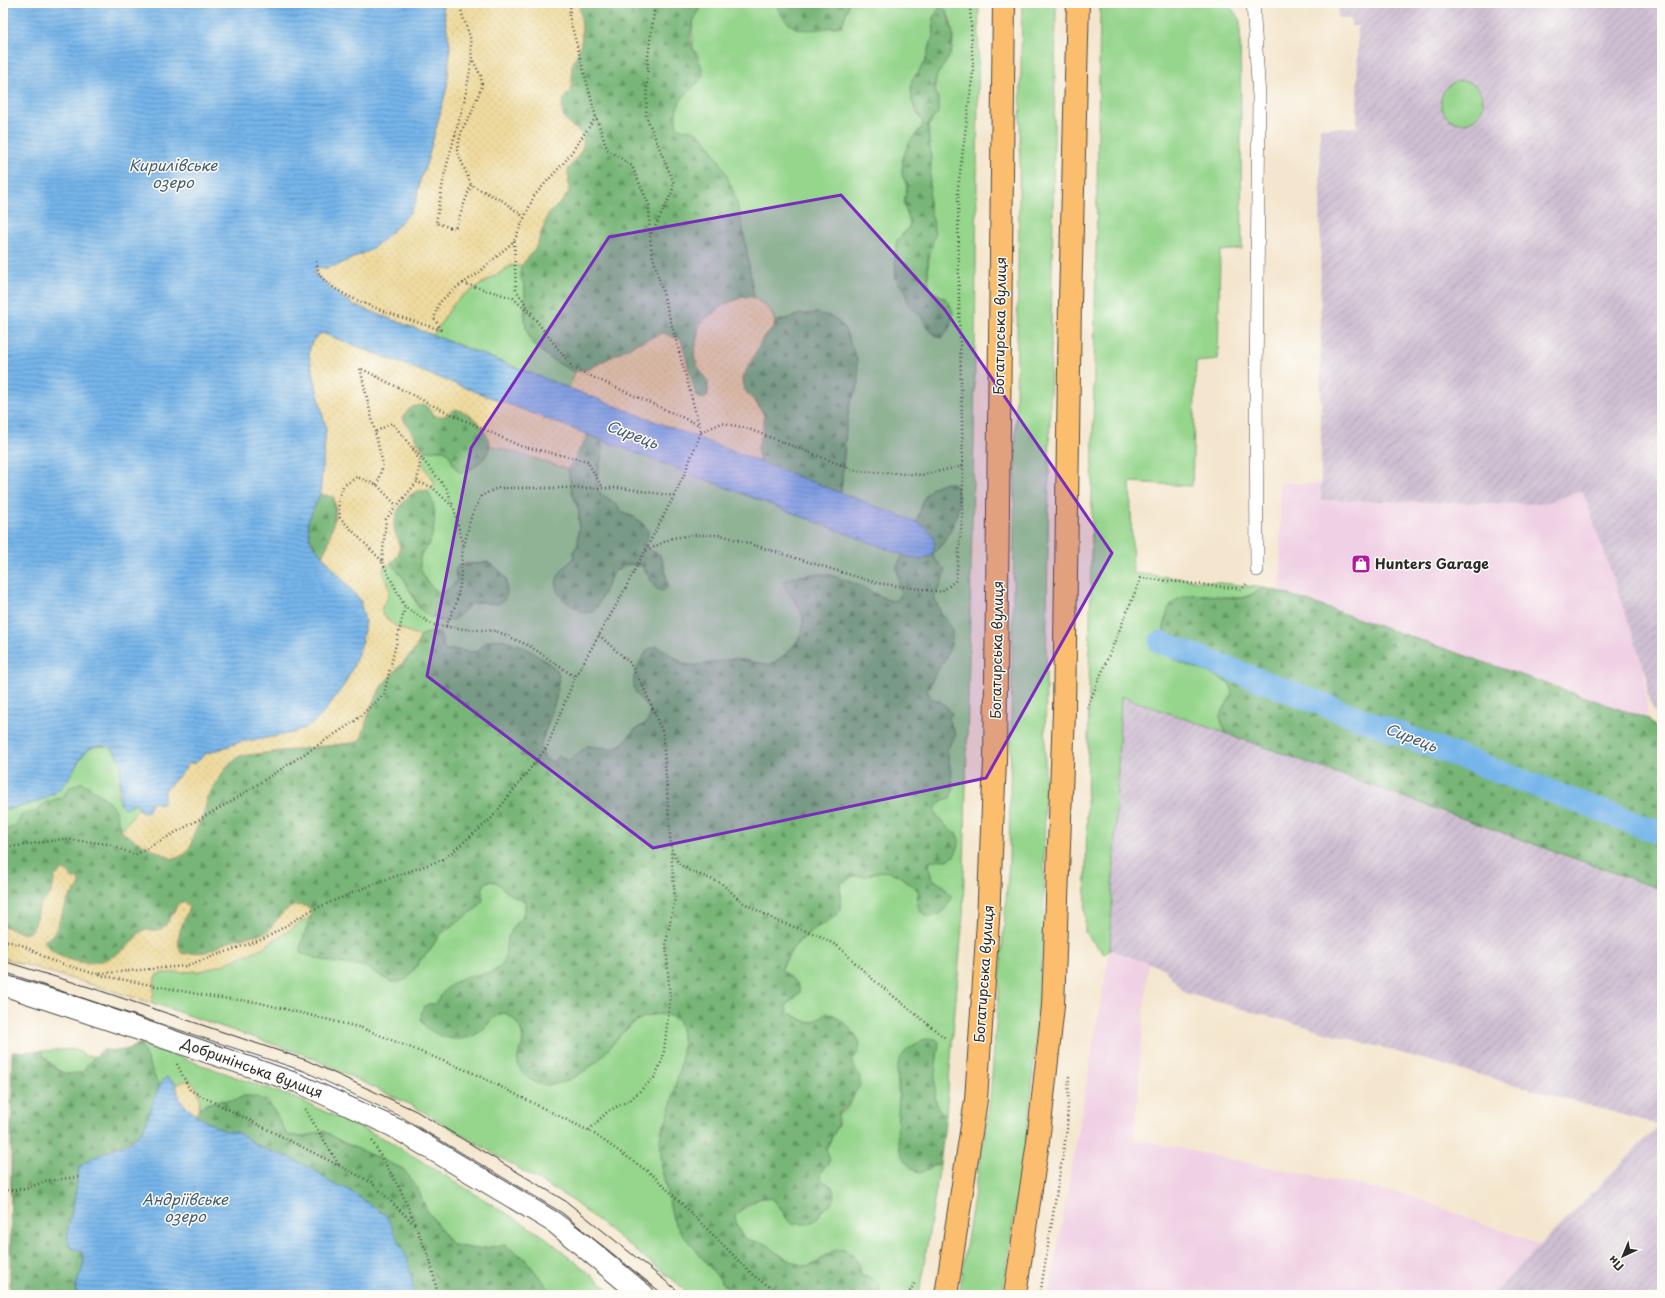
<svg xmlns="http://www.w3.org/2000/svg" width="1665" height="1298" viewBox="0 0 1665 1298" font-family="'Playpen Sans',sans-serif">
	<defs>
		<pattern id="industrial-furrows" width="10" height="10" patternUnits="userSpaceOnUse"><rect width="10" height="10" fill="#cebed1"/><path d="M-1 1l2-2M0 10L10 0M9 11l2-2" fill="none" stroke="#b1a3b4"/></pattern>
		<pattern id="forest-firs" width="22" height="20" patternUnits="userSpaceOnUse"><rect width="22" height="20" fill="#78b678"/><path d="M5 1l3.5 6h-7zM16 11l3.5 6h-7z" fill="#639463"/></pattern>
		<pattern id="sand-dots" width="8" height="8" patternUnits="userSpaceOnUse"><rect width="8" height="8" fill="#eeda9e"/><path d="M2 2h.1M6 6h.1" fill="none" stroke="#cb8" stroke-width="1.8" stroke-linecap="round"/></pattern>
		<pattern id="water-rules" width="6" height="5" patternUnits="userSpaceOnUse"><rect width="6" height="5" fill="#76b5ea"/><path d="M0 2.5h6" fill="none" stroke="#6193be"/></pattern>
	</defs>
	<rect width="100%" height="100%" fill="#fdfcf7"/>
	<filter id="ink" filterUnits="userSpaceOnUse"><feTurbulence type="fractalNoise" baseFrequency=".025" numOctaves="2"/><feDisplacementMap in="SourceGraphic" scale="8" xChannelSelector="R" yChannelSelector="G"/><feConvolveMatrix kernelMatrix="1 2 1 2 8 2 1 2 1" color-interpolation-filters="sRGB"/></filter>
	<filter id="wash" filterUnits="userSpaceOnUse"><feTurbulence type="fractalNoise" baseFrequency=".012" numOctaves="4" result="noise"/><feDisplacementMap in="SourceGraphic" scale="16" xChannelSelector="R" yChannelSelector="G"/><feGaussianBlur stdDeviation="0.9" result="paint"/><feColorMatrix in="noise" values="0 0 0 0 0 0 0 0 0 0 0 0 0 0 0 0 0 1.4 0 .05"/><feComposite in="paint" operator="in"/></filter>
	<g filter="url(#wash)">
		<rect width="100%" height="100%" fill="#f4e6ce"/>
		<!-- built -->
		<g fill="#f0d0e4">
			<path d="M1280 483 1322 484V500L1541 504 1583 491 1643 662 1648 719 1281 592Z"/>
			<path d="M1110 950 1148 962 1134 1139 1410 1196 1540 1245 1491 1295H1049Z"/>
		</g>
		<!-- industrial -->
		<g fill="url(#industrial-furrows)">
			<path d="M1338 3H1662V721L1652 707 1649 700 1647 691V677L1583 491 1541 504 1321 500 1320 128 1357 127 1358 26H1351V19L1338 18Z"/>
			<path d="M1121 695 1662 890V1295H1491L1659 1125 1185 993 1163 968 1110 950Z"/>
		</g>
		<!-- green -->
		<g fill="#95d58c" stroke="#60805c" fill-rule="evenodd">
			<path d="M702 3H775L783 17 834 27 842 26 849 3H979L974 437 963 916 946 1115 941 1113C930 1096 934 1065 939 1046L922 1040 906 1052 900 1060 897 1073 899 1106 927 1170 934 1165 940 1164 919 1295H880L881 1292 871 1278 860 1275 859 1264 853 1256 826 1255 818 1262 809 1266 796 1264 775 1252 764 1243 749 1241 744 1238 737 1227 735 1216 738 1212 761 1198 773 1199 781 1209 819 1217 821 1211 832 1203V1187L820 1179C819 1171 822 1168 828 1164L826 1149 838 1125 837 1115 845 1111 853 1099 860 1078 851 1061 858 1052 857 1036 833 1014 809 1023 787 1012 786 1005 795 998 788 976 781 970 794 946 813 930 835 916 840 909V886C848 878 852 873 865 877 889 864 898 875 917 889L919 892 917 898 947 890C937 880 926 879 930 861L935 859 948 860 957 834C943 825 919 805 950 798L952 777 946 750 956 735 940 701 931 698 927 691 939 666 946 658 947 620 940 612 934 597 941 584 932 555 944 542 946 483C923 486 924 503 916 522L841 493 846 428 850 404 859 383 802 314 775 322 771 311 754 297C746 252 743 205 721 165 715 154 707 137 695 132 688 128 678 134 676 122 673 104 686 92 699 82V57L693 48 692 30 694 20ZM939 8 946 10C953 23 956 44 949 57 945 64 938 70 936 78 933 91 939 104 934 117 933 121 929 123 929 127 927 137 931 150 931 161 931 176 927 192 929 206 930 213 933 218 933 224 932 239 924 280 931 290L946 299 950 327 942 338 937 337 926 326 922 317 907 298 906 291 896 280 895 252 897 240 909 227 910 223 904 204 907 186 902 174 903 158 909 143 921 128 923 123 921 119 915 111 911 88 912 80 925 63 934 32 933 18Z"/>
			<path d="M1022 3H1056L1045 749 1044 927 1030 1114 1002 1295H958L990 1100 1009 863Z"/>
			<path d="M1144 3H1224L1232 9 1240 19 1242 249 1220 251 1218 360 1196 362 1192 486 1130 482 1133 573 1264 588 1243 598 1199 595 1165 619 1163 633 1161 636 1180 663 1210 673 1230 683 1232 694 1220 716 1225 733 1121 696 1110 950 1104 954 1085 933 1100 8 1107 5Z"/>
			<circle cx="1462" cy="102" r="21"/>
			<path d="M515 264 521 266C521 275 525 282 525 290 525 302 523 315 526 327 530 350 556 362 574 372L569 388 433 335 452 306 462 296Z"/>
			<path d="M601 440 903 555 897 567 901 595 897 600 890 601 832 575 818 573 791 578 788 592C815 626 804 644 770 665 758 664 745 659 733 659 712 661 693 673 676 658L639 667 635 675 643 703 650 708V717L646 723 634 730 624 742 613 749 588 746 568 761 558 756 553 762 545 759 540 747 556 698 557 670C535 652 517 638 487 642L477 652C466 652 457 648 446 651L443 647 442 638 426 633 420 636C406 630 389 627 381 611L389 584 383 575V569L391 562 404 579 418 607 431 617 441 621 455 619 471 604 480 602 498 604 506 579 493 565 466 563 455 571 457 580C452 587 448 590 440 593 427 586 415 567 422 552 424 548 429 546 430 542 435 528 437 503 427 491L430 490 434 481 423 465 424 452C429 451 439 449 444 450 452 453 451 467 461 473L484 458 490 445 568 469 572 491 579 512 578 545 573 552 574 558 563 568 604 593 612 573 626 565 633 564 642 566 647 574 668 586 664 565 659 555 645 548 648 536 645 526 634 517 623 513 616 504 600 493 597 486V476L603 451Z"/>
			<path d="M107 746 112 748 121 762 118 798 136 803 139 808 121 831C115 804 103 797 82 782L69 788 62 798 46 802 35 812 23 813C19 824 13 827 3 831V809H13L61 788 84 753 93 747Z"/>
			<path d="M488 881 496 882 509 894 525 901C526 913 523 916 515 924 512 929 510 936 508 941 506 949 507 962 500 967 496 970 489 974 484 975 476 978 468 976 460 980 449 985 444 997 434 1004H428L442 1036C455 1040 472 1039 483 1029 491 1022 493 1015 505 1013 522 1022 527 1038 518 1055L559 1083C571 1078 585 1072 594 1064 616 1044 644 994 680 1021L683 1044 681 1063 668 1117 661 1131 670 1205 673 1219 680 1231 733 1295H689L677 1283 570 1199 417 1108 308 1056 149 1002 153 1000 154 982 156 975 162 973 201 971 262 948 311 916 301 945 316 959 364 966 391 982 415 969 420 960 429 952 440 934 477 908 483 900C482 892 481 887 488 881Z"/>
			<path d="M140 1043 295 1098 387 1140 545 1237 616 1295H554L524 1258 505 1245 478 1249 452 1245 426 1209 417 1187 403 1169 342 1142 324 1131 304 1137 287 1135 268 1101 245 1096 232 1101 221 1100 205 1104 199 1109 200 1102 180 1082 176 1085 173 1081 161 1080 160 1089Z"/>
			<path d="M76 1049 85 1056H95C91 1060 88 1067 84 1071 68 1085 49 1063 41 1051Z"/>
		</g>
		<!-- forest -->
		<g fill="url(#forest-firs)" stroke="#527052">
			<path d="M579 3H602L613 10 617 3H702C695 16 686 34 693 49 698 59 702 64 703 76 692 91 674 99 676 121 678 133 687 128 695 131 706 136 715 154 721 164 743 205 746 252 754 297 732 296 715 310 700 323L694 355 697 365 708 381V395L704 399 698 398 695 393 681 340 636 344 589 369 574 372 551 359 533 344 526 328 525 287 520 276 521 266 543 231 544 222 548 214 562 201 569 191 568 169 577 158 578 129 568 124 562 119 561 108 564 97 572 87V64L578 53 582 39Z"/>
			<path d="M775 3H849L842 26C829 27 803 34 792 26 784 21 779 10 775 3Z"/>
			<path d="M939 8 946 10 953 33 952 49 949 57 936 77 934 88 939 101V107L938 113 930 122 928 131 931 161 929 206 933 220 935 235 928 258V281L931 290 949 302 953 312 950 327 942 338 930 331 920 315 908 305 906 291 896 280 895 252 897 240 909 228 910 223 904 204 907 186 902 174 903 158 909 143 921 128 923 123 912 102 911 88 912 80 925 63 934 32 933 18Z"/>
			<path d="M818 313 833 317 844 327 857 360 859 383 850 404 846 428 841 493 760 462 757 449 763 431 757 404 743 388V376L764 336 773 329 775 322 802 314Z"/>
			<path d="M414 405H425L431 412 444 416 455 408C467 411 492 432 490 446 487 459 473 470 461 473 451 467 452 453 444 450 439 449 429 451 424 452L403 419 406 410Z"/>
			<path d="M588 434 601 440 603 451 597 476V486L600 493 616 504 623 513 634 517 645 526 648 531V536L645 548 659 554 664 565 668 587 663 591C648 590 651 566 636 564 616 561 610 578 604 593 601 600 597 606 593 612L583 613C566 602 545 591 563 569 566 565 571 562 574 558L573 552 578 545 579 512 572 491 568 469Z"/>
			<path d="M946 483H952L956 486C965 509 949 540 932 555L945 571 941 584 934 597C936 601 938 607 940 612 943 617 948 621 951 627 958 649 934 670 927 691L931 698C941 701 947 705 952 714L949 718 950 724 956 735 947 750 954 788 950 798C944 799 940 801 937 806 928 821 956 828 959 839 960 845 957 852 953 857 945 862 938 858 930 861L929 866 932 879 942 885 951 896C944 926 910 921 919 892L917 889C898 875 888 864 865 877 852 873 848 878 840 886 839 893 842 906 839 911 834 920 822 924 814 929 799 939 787 953 781 970 788 977 801 982 800 993L786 1005 787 1012 809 1023 813 1022 826 1013C840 1016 854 1030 860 1044L858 1052 851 1061 860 1078V1086C851 1095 851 1108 838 1113V1125L826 1149 830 1160C826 1168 819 1169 820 1179L832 1187 835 1197 832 1203 821 1211 819 1217 814 1221 808 1224H791C781 1214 781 1201 767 1197 756 1198 741 1207 735 1216 736 1224 738 1233 745 1238 751 1243 759 1241 766 1244 770 1245 772 1249 775 1252 783 1258 798 1266 809 1266 822 1265 829 1246 844 1250 859 1254 856 1269 862 1277L871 1278 880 1284V1295H852L847 1293 845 1295H733L680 1231 673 1219 662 1170 660 1138 668 1117 681 1063 683 1044 680 1022C665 1009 643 1014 628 1027 619 1034 613 1044 606 1052 592 1068 560 1092 537 1083 526 1078 516 1069 518 1056 519 1052 522 1049 523 1045 524 1031 517 1019 505 1013 492 1015 490 1024 481 1031 465 1044 441 1040 426 1027 420 1021 420 1015 423 1007L428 1004H434C440 1000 440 995 445 990 450 985 459 980 466 977 477 973 494 976 502 965 508 957 504 944 509 935 515 920 527 920 525 901L509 894 496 882 488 881C481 887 482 892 483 900L477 908 440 934 429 952 420 960 407 979 399 982H391L364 966 335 963 302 954 300 950 301 945 311 916 283 913 268 932 233 940 206 952 182 954C173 940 182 922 189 909H175C170 916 165 931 155 931 149 932 145 928 140 932 136 935 134 940 130 944 110 964 88 968 63 957 56 954 46 948 44 941 61 926 60 904 79 887L68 872 55 876C54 882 53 891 49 896 46 900 42 901 40 905 36 916 38 930 25 934L3 926V831L13 827 20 820V817L23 813 35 812 46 802 62 798 69 788 82 782 105 798 115 810 121 831 136 841 157 851 191 845 193 835 204 813 207 798 226 767 239 756 351 744 362 736C367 718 371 699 383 684 393 671 419 653 420 636 428 633 432 631 440 634 443 639 441 648 446 651 457 648 466 652 477 652 481 648 484 643 489 641 510 633 542 658 557 670L559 675 556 698 540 747 545 759 553 762 558 756 568 761 588 746 613 749 624 742 634 730 646 723 650 717V708C624 689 633 672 648 649L657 646 666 651 683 664 692 666 733 659 770 665C790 653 814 631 799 606 794 598 785 592 784 582 789 577 795 577 802 576 833 569 862 587 890 601L897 600 901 595 897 567 903 555 921 560 932 555 926 526 916 522C924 503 923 486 946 483Z"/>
			<path d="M419 490 427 491C437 504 436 527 430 542 429 546 424 548 422 552 415 567 427 586 440 593 448 590 452 587 457 580L455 571 457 566 488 562 500 571 506 579 507 594 503 601 498 604 480 602 471 604 455 619 445 621 431 617 421 610 404 579 391 562C405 551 394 540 394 525 394 511 407 496 419 490Z"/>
			<path d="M320 494 334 497C336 518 332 537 322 556 301 529 306 523 320 494Z"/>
			<path d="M1264 588 1281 592 1648 719 1662 734V890L1225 733 1220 716 1232 695 1230 683C1223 680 1217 676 1210 673 1193 665 1169 663 1158 646 1159 641 1162 636 1164 632 1166 623 1165 613 1171 605 1187 586 1220 599 1242 598 1248 598 1257 591 1264 588Z"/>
			<path d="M930 1038 936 1039 939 1042 935 1073V1099L941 1113 946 1115 940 1164 934 1165 921 1173C888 1160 899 1120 899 1093 900 1084 895 1074 898 1065 901 1051 917 1041 930 1038Z"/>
			<path d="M140 1043 160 1089 142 1130 138 1135 79 1167 72 1209 68 1221C72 1229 84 1252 84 1258 85 1271 74 1282 76 1295H10L12 1052 41 1051C52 1069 63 1079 84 1071L88 1063 103 1050C118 1051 128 1052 140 1043Z"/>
			<path d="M245 1096C271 1095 276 1115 287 1135L304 1137 324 1131 342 1142 403 1169 417 1187 426 1209 452 1245 478 1249 505 1245 524 1258 554 1295H415L412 1283 386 1215 347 1189 331 1183 315 1170 286 1156 261 1148 237 1132 223 1130 195 1115C206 1099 217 1103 232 1100 236 1100 241 1097 245 1096Z"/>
		</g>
		<!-- sand -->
		<g fill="url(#sand-dots)" stroke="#8c8264">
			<path d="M442 3H579C581 19 584 35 579 51 577 56 573 60 572 65 571 72 573 79 572 86 570 94 562 97 562 107 559 135 607 124 568 169L569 191 562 201 548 214 536 247 521 266 512 265 462 296 452 306 433 335 354 305 340 296 316 275 314 271 318 267 326 268 338 265 372 249 397 227 416 202 420 180 427 162 447 87 450 45Z"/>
			<path d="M602 3H617L613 10 606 8Z"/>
			<path d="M743 297H754L771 311 775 322 773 329 764 336 743 377V388L757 404 764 416 763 431 757 449 760 462 569 388 574 372 589 369 636 344 663 333 681 340 695 393 698 398 704 399 708 395V382L697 365 694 355 700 323 724 305Z"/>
			<path d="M322 333 588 434 568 469 490 445C487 429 472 412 455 409L444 416 437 417 425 405C412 405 407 408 403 419L424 452 423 465 434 481V485L430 490C426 491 422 490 418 491 405 494 393 515 394 527 395 535 401 544 399 551 398 559 388 564 383 569 383 578 391 584 389 593 388 600 382 603 381 610 389 627 406 630 420 636L416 648 382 685 370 709 362 736 357 742 239 756 226 767 207 798 204 813 193 835 191 845 184 855 173 859 136 841 121 831 139 808 142 812 181 774 189 763H196L205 754 243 741 257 740 303 729 322 715 344 685 354 665 360 600 322 556 328 545 336 513 334 497 320 494 326 429 309 355C310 343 312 339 322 333Z"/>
			<path d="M63 870 68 872 72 878 77 879 80 883C79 889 74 891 71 895 61 908 61 925 52 935 49 938 46 939 44 941 47 949 58 955 65 958 90 968 110 962 129 945 134 941 137 934 142 931 148 928 155 933 162 928 169 923 174 910 179 903L183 902 189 906C185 922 172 938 182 954L206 952 233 940 268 932C279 917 289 899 310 908L311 916 262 948 221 965 201 971 162 973 156 975 154 982 153 1001 149 1002 3 958V926L25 934C38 930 36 916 40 905 42 901 46 900 49 896 53 891 54 882 55 876Z"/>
			<path d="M187 1080C201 1086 203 1103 195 1115L180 1100 176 1085Z"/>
		</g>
		<!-- water -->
		<g fill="url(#water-rules)" stroke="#50708a">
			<path d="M3 3H442L450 45 447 87 427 162 420 180 416 202 410 213 385 238 372 249 338 265 326 268 318 267 314 271 316 275 340 296 354 305 916 522C931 529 939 539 932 555L920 560 903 555 322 333C312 339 310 343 309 355L326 429 320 494 308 521 310 541 360 600 365 621 362 643 354 665 344 685 322 715 312 724 292 733 257 740 243 741 205 754 196 763H189L181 774 165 790 163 804 151 802 148 812H142L136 803 124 808 120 804 121 762 112 748C81 736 77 773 61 788 48 800 21 808 3 809Z"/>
			<path d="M167 1077 176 1085 180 1100 195 1115 223 1130 237 1132 261 1148 286 1156 315 1170 331 1183 347 1189 386 1215 407 1258 415 1295H76C73 1279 90 1266 81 1251L71 1248C64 1234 69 1222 73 1208 76 1195 77 1181 79 1167 95 1152 127 1149 141 1132 151 1118 155 1084 167 1077Z"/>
		</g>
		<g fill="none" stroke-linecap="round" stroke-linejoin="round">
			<!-- canal -->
			<path stroke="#76b5ea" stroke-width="23" d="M1160 642 1662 834"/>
		</g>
	</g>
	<g filter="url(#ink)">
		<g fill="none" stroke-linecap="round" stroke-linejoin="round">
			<defs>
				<path id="service" d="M1253 3 1259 97 1256 383 1257 570"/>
				<path id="minor" d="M3 984 300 1082 394 1126 555 1222 643 1295"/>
				<g id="primary">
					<path d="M946 1295 976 1100 988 921 995 761 1004 3"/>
					<path d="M1015 1295 1038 1142 1053 1006 1064 712 1070 301 1078 3"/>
				</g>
			</defs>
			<!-- service casing -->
			<use href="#service" stroke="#494743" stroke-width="14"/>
			<!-- minor casing -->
			<use href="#minor" stroke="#494743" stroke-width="24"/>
			<!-- primary casing -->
			<use href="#primary" stroke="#494743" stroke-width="24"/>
			<!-- path -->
			<g stroke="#494743" stroke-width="2.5" stroke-dasharray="1 3" stroke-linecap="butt">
				<path d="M460 3 462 14 470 37 472 59 481 76 482 86 471 114 462 129 457 150 471 185 503 201 524 217"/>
				<path d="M571 3 569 16 596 117 607 149 632 166 649 205 650 236"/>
				<path d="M471 185 455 229 436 223 444 176 465 98 472 59"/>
				<path d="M514 241 516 290 533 315"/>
				<path d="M316 261C317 265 318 270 319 273 331 298 414 321 441 330"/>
				<path d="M463 283 513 298 535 319 573 368 699 425"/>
				<path d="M441 330 434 318 439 303 454 289 477 274 514 241 534 196 566 160 596 117"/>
				<path d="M375 432 360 368 434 406 520 446 587 461 603 488"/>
				<path d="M701 432 722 423 746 428 857 471 922 475 963 466"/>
				<path d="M413 448 447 489 453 506"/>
				<path d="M377 485 383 464 375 432 392 423 411 446 420 462 417 482"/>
				<path d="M464 546 471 517 481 496 497 488H622L674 496"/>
				<path d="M646 551 672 538 694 535H721L877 583 942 592 956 580 962 520 963 466 959 301 958 188 973 72 970 3"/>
				<path d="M382 561 340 518 338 500 343 486 357 477 377 485 396 505"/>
				<path d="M446 626 456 604 460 585 463 546 454 508 432 487 417 482 386 519 382 562 405 607 433 625 464 629 496 631 530 646 575 677"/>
				<path d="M599 635 629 662 644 688 663 734 671 848 678 863 690 871 721 883 742 902 777 921 818 935 839 947 870 977 945 1038"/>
				<path d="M1087 708 1141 578 1242 589 1246 584"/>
				<path d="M3 848 64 839 108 844 135 855 232 801 355 721 384 694 405 607"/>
				<path d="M3 940 22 945 50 960 95 974 185 966 266 938 310 911 371 885 444 859 491 819 547 747 575 677 618 602 674 496 684 475 701 432 652 253 650 237 672 192 674 183 646 116 648 56 654 12 659 3"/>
				<path d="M99 975 213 997 256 1002 362 1028 473 1073 593 1133 654 1176 754 1276 781 1295"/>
				<path d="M177 1064 190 1090 371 1182 415 1225 430 1260 438 1295"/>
				<path d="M305 1109 339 1165"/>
				<path d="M589 1130 608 1111 630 1100 654 1078 663 1059 670 1001 666 942 675 898 671 851"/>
				<path d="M372 1141 401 1191 415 1223"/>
				<path d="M3 1191 26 1189 45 1181 78 1177"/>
				<path d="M908 1295 915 1282"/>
				<path d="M1040 1295 1067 1129 1069 1075"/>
			</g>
			<!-- service -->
			<use href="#service" stroke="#fff" stroke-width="13"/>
			<!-- minor -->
			<use href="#minor" stroke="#fff" stroke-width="22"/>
			<!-- primary -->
			<use href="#primary" stroke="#fbbe6e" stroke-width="22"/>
			<!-- tram -->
			<g stroke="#2b2b2b" stroke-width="1">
				<path d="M3 961 92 988 306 1060 416 1111 567 1202 683 1295"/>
				<path d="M3 974 85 999 301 1074 409 1123 559 1213 603 1246 664 1295"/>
			</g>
		</g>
	</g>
	<!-- marked area -->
	<path fill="#7b2cbf" fill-opacity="0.2" stroke="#7b2cbf" stroke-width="3" stroke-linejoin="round" d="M841 195 945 310 1112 553 986 778 653 848 427 676 471 448 609 237Z"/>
	<!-- icons -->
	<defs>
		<symbol id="shop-square" viewBox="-11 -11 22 22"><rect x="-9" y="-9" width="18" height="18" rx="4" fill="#b5179e" stroke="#fdfcf7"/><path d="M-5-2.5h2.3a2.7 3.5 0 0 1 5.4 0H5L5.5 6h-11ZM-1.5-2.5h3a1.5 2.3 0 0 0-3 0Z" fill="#fff"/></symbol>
	</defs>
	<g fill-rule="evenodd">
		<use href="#shop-square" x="1350" y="553" width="22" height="22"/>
	</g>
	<g text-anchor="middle" stroke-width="3" stroke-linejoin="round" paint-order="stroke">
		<!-- street labels -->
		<g font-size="14" fill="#2b2b2b" stroke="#fdfcf7">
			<text transform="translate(1000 326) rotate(-89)" y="5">Богатирська вулиця</text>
			<text transform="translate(997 650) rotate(-89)" y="5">Богатирська вулиця</text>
			<text transform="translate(984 974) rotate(-86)" y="5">Богатирська вулиця</text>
			<text transform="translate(252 1068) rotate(20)" y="5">Добринінська вулиця</text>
		</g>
		<!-- poi labels -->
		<g font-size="14" font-weight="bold" fill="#2b2b2b" stroke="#fdfcf7" text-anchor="start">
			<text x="1375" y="569">Hunters Garage</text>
		</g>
		<!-- water labels -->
		<g font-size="15" font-style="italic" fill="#455b6e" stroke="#fdfcf7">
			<text x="173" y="171">Кирилівське<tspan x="173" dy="17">озеро</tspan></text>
			<text transform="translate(632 435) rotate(21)" y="5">Сирець</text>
			<text transform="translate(1411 738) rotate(21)" y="5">Сирець</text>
			<text x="185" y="1205">Андріївське<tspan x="185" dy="17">озеро</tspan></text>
		</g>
	</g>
	<!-- margin -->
	<rect width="1665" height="1298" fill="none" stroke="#fdfcf7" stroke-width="16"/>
	<!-- north arrow -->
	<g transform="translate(1623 1256) rotate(224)" stroke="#fdfcf7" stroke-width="3" paint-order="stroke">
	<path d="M0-3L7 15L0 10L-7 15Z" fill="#2b2b2b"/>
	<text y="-6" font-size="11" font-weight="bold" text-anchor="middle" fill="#2b2b2b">Пн</text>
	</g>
</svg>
